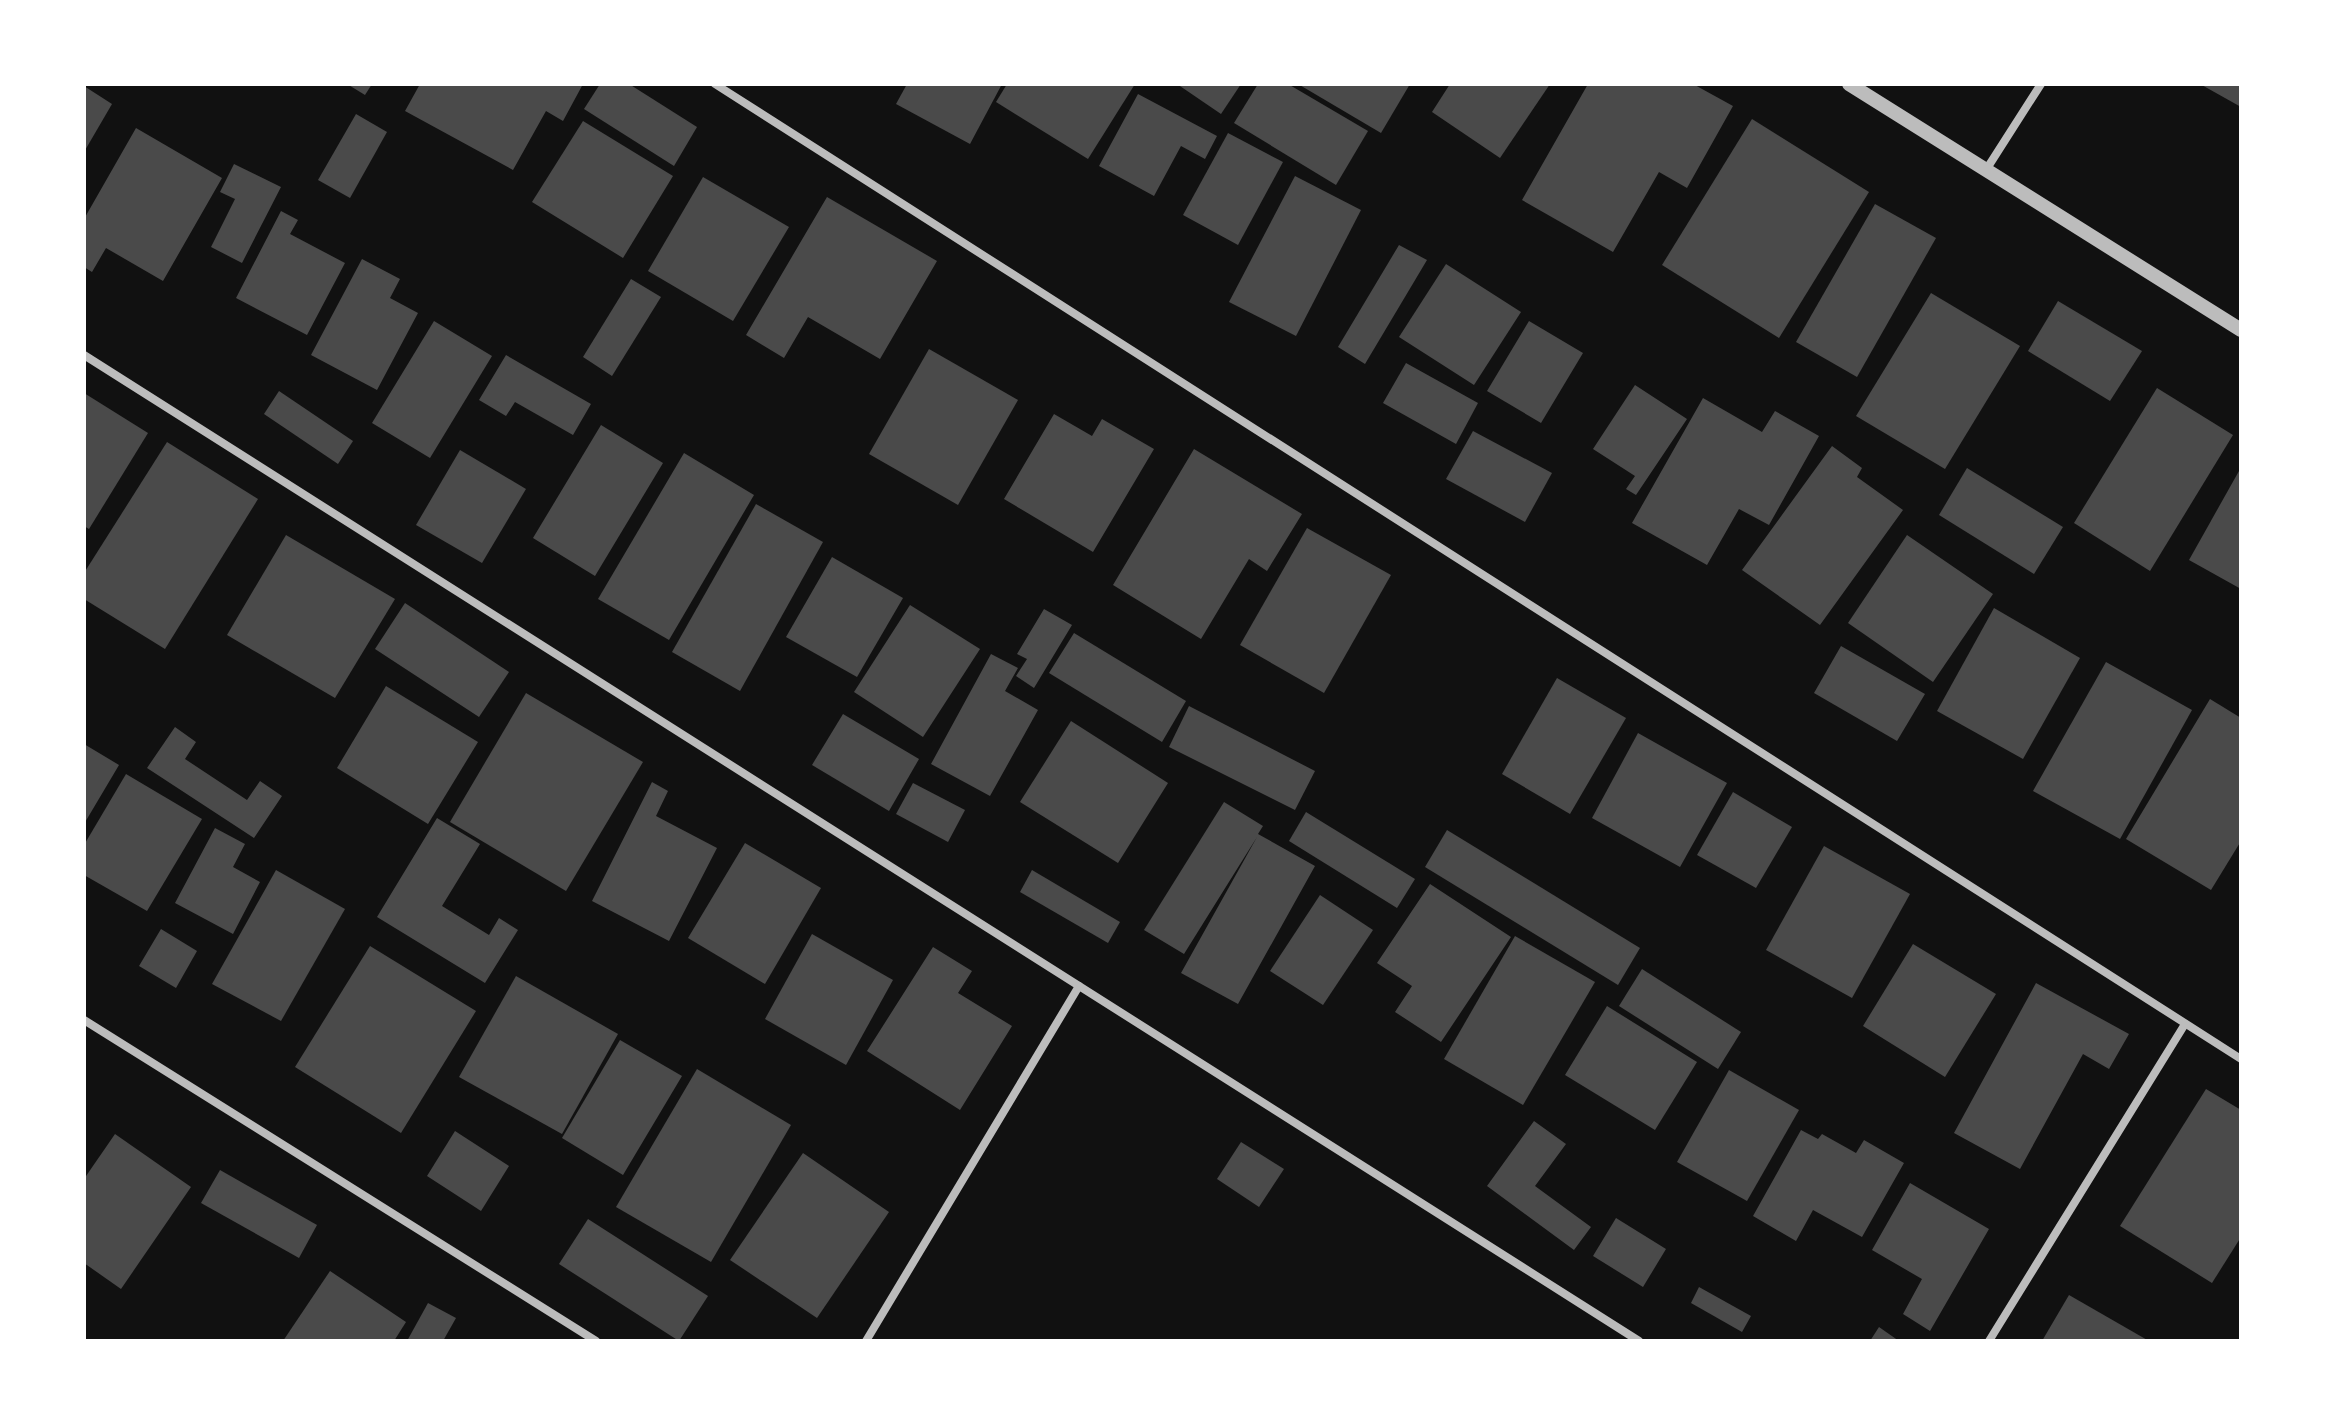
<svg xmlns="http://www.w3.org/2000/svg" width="2325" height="1425" viewBox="0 0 2325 1425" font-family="Jost,sans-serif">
	<rect width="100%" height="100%" fill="#111"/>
	<!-- building -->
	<g fill="#4a4a4a">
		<path d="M347 84H372L365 95Z"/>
		<path d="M420 84H583L563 121 546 111 513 170 405 111Z"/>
		<path d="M600 84H629L697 127 674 166 584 109Z"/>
		<path d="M907 84H1002L970 144 896 104Z"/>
		<path d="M1007 84H1135L1088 159 996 102Z"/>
		<path d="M1177 84H1241L1221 114Z"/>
		<path d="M1258 84H1288L1368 131 1336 185 1234 123Z"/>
		<path d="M1298 84H1410L1381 133Z"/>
		<path d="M1450 84H1550L1500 158 1432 112Z"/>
		<path d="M1588 84H1693L1733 106 1687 188 1659 172 1613 252 1522 200Z"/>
		<path d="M2200 84H2241V107Z"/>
		<path d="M84 86 112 104 84 152Z"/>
		<path d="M1138 94 1217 136 1205 159 1181 146 1154 196 1099 166Z"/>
		<path d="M356 114 387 132 350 198 318 180Z"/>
		<path d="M1752 119 1869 192 1779 338 1662 265Z"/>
		<path d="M583 121 673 176 623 258 532 202Z"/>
		<path d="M136 128 222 178 163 281 106 248 92 272 84 267V219Z"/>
		<path d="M1228 133 1283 162 1238 245 1183 215Z"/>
		<path d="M234 164 281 187 242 263 211 247 235 199 220 192Z"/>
		<path d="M1295 176 1361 210 1296 336 1229 302Z"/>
		<path d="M703 177 789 227 733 321 648 271Z"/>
		<path d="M827 197 937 261 880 359 808 317 784 358 746 335Z"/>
		<path d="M1875 204 1936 238 1857 377 1796 342Z"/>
		<path d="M281 211 298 220 290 234 345 263 307 335 236 298Z"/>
		<path d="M1399 245 1427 260 1365 364 1338 347Z"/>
		<path d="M362 259 400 279 390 298 418 313 377 390 311 355Z"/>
		<path d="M1446 264 1521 312 1474 385 1399 337Z"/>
		<path d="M631 279 661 297 612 376 583 357Z"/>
		<path d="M1931 293 2020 346 1945 469 1856 416Z"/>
		<path d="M2058 301 2142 351 2110 401 2028 351Z"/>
		<path d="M434 321 492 356 430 458 372 423Z"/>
		<path d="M1529 321 1583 353 1541 423 1487 391Z"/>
		<path d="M929 349 1018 400 958 505 869 454Z"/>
		<path d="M506 355 591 404 573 435 515 402 506 416 479 400Z"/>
		<path d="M1406 363 1478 403 1456 444 1383 403Z"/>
		<path d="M1635 385 1687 419 1636 495 1626 489 1635 476 1593 449Z"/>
		<path d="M2157 388 2233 435 2150 571 2074 523Z"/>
		<path d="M279 391 353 441 338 464 264 414Z"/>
		<path d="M84 393 148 433 89 529 84 526Z"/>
		<path d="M1703 398 1762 432 1775 411 1819 436 1769 525 1739 509 1707 565 1632 523Z"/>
		<path d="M1054 414 1092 436 1102 419 1154 449 1093 552 1004 499Z"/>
		<path d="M601 425 663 463 595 576 533 538Z"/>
		<path d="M1473 431 1552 473 1525 522 1446 479Z"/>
		<path d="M167 442 258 499 165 649 84 599V573Z"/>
		<path d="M1832 446 1862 468 1857 477 1903 510 1820 625 1742 570Z"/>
		<path d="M1194 449 1302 514 1267 571 1249 559 1201 639 1113 585Z"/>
		<path d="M460 450 526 489 482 563 416 525Z"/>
		<path d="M684 453 754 495 669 640 598 599Z"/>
		<path d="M1967 468 2063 527 2034 574 1939 515Z"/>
		<path d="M2239 471 2241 472V589L2189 560Z"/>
		<path d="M756 504 823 542 740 691 672 652Z"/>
		<path d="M1307 528 1391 575 1324 693 1240 645Z"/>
		<path d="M286 535 395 599 335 698 227 635Z"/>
		<path d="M1907 535 1993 594 1933 682 1848 623Z"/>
		<path d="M832 557 903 598 857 677 786 637Z"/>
		<path d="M405 603 509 672 479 717 375 649Z"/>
		<path d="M910 605 980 649 923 737 854 692Z"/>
		<path d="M1994 608 2080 658 2023 759 1937 711Z"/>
		<path d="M1044 609 1072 625 1034 688 1016 676 1027 659 1017 654Z"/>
		<path d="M1074 633 1186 701 1162 742 1049 673Z"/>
		<path d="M1841 646 1925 694 1897 741 1814 693Z"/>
		<path d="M991 654 1018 668 1005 691 1038 710 990 796 931 764Z"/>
		<path d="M2106 662 2192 710 2120 839 2033 791Z"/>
		<path d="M1557 678 1626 718 1570 814 1502 774Z"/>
		<path d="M386 686 478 742 428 824 337 768Z"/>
		<path d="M526 693 643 762 566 891 450 822Z"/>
		<path d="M2210 699 2241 718V841L2211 890 2126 839Z"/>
		<path d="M1189 706 1315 771 1295 810 1169 747Z"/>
		<path d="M843 714 919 759 889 811 812 765Z"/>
		<path d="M1071 721 1168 783 1118 863 1020 802Z"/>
		<path d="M175 727 196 742 185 759 247 800 260 781 282 796 254 838 147 768Z"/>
		<path d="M1638 733 1727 783 1680 867 1592 818Z"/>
		<path d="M84 744 119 765 84 824Z"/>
		<path d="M126 774 202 819 147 911 84 875V845Z"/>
		<path d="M652 782 668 791 656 816 717 848 669 941 592 901Z"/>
		<path d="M913 783 965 810 948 842 896 814Z"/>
		<path d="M1733 792 1792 827 1756 888 1697 855Z"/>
		<path d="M1224 802 1263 826 1258 834 1315 866 1238 1004 1181 973 1257 837 1184 954 1144 930Z"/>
		<path d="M1306 812 1415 879 1397 908 1289 841Z"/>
		<path d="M437 818 480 844 442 906 489 935 499 918 518 930 485 983 377 917Z"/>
		<path d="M215 828 245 844 233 867 260 882 233 934 175 903Z"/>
		<path d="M1447 830 1640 948 1618 985 1425 867Z"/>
		<path d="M745 843 821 888 765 984 688 938Z"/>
		<path d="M1824 846 1910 894 1852 998 1766 950Z"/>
		<path d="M276 870 345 909 281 1021 212 984Z"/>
		<path d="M1032 870 1120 922 1108 943 1020 892Z"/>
		<path d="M1430 884 1511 937 1441 1042 1395 1012 1412 986 1377 963Z"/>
		<path d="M1320 895 1373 930 1323 1005 1270 971Z"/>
		<path d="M161 929 197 951 176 988 139 966Z"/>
		<path d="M812 934 893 980 846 1065 765 1019Z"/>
		<path d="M1515 936 1595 982 1523 1105 1444 1059Z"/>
		<path d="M1913 944 1996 994 1945 1077 1863 1026Z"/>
		<path d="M370 946 476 1011 401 1133 295 1067Z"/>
		<path d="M933 947 972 971 958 993 1012 1026 960 1110 867 1051Z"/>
		<path d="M1642 969 1741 1032 1718 1069 1619 1006Z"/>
		<path d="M516 976 618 1034 562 1134 459 1077Z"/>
		<path d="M2036 983 2129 1034 2109 1069 2083 1054 2020 1169 1954 1133Z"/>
		<path d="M1607 1006 1697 1062 1655 1130 1565 1075Z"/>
		<path d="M620 1040 682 1076 623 1175 562 1138Z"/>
		<path d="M697 1069 791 1125 711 1262 616 1207Z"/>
		<path d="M1729 1070 1799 1110 1747 1201 1677 1162Z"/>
		<path d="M2206 1089 2241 1110V1237L2212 1283 2120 1226Z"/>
		<path d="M1534 1121 1566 1144 1535 1186 1591 1227 1574 1250 1487 1186Z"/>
		<path d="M1801 1130 1818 1139 1822 1134 1856 1153 1864 1140 1904 1163 1862 1237 1813 1210 1796 1241 1753 1216Z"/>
		<path d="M455 1131 509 1166 481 1211 427 1176Z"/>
		<path d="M115 1134 191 1187 121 1289 84 1263V1179Z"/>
		<path d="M1241 1142 1284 1169 1259 1207 1217 1179Z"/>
		<path d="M803 1153 889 1212 817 1318 730 1260Z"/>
		<path d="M220 1170 317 1225 299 1258 201 1203Z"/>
		<path d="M1910 1183 1989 1229 1930 1331 1903 1314 1922 1279 1872 1250Z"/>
		<path d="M1616 1218 1666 1249 1643 1287 1593 1256Z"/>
		<path d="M588 1219 708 1296 679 1341 559 1264Z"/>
		<path d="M330 1271 406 1322 394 1341H283Z"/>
		<path d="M1699 1287 1751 1316 1742 1332 1691 1303Z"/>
		<path d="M2069 1295 2149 1341H2042Z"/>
		<path d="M428 1303 456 1318 443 1341H407Z"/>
		<path d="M1879 1327 1899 1341H1870Z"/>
	</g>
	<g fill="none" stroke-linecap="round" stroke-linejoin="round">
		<!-- minor -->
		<g stroke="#bcbcbc" stroke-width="8">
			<path d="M715 84 2241 1059"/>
			<path d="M1986 170 2041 84"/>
			<path d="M84 355 1639 1341"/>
			<path d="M84 1020 596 1341"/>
			<path d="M866 1341 1079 986"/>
			<path d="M1989 1341 2185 1024"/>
		</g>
		<!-- tertiary -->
		<path stroke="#bcbcbc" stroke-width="14" d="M1849 84 2241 330"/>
	</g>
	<!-- border -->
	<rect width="2325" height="1425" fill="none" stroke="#ffffff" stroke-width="172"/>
</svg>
